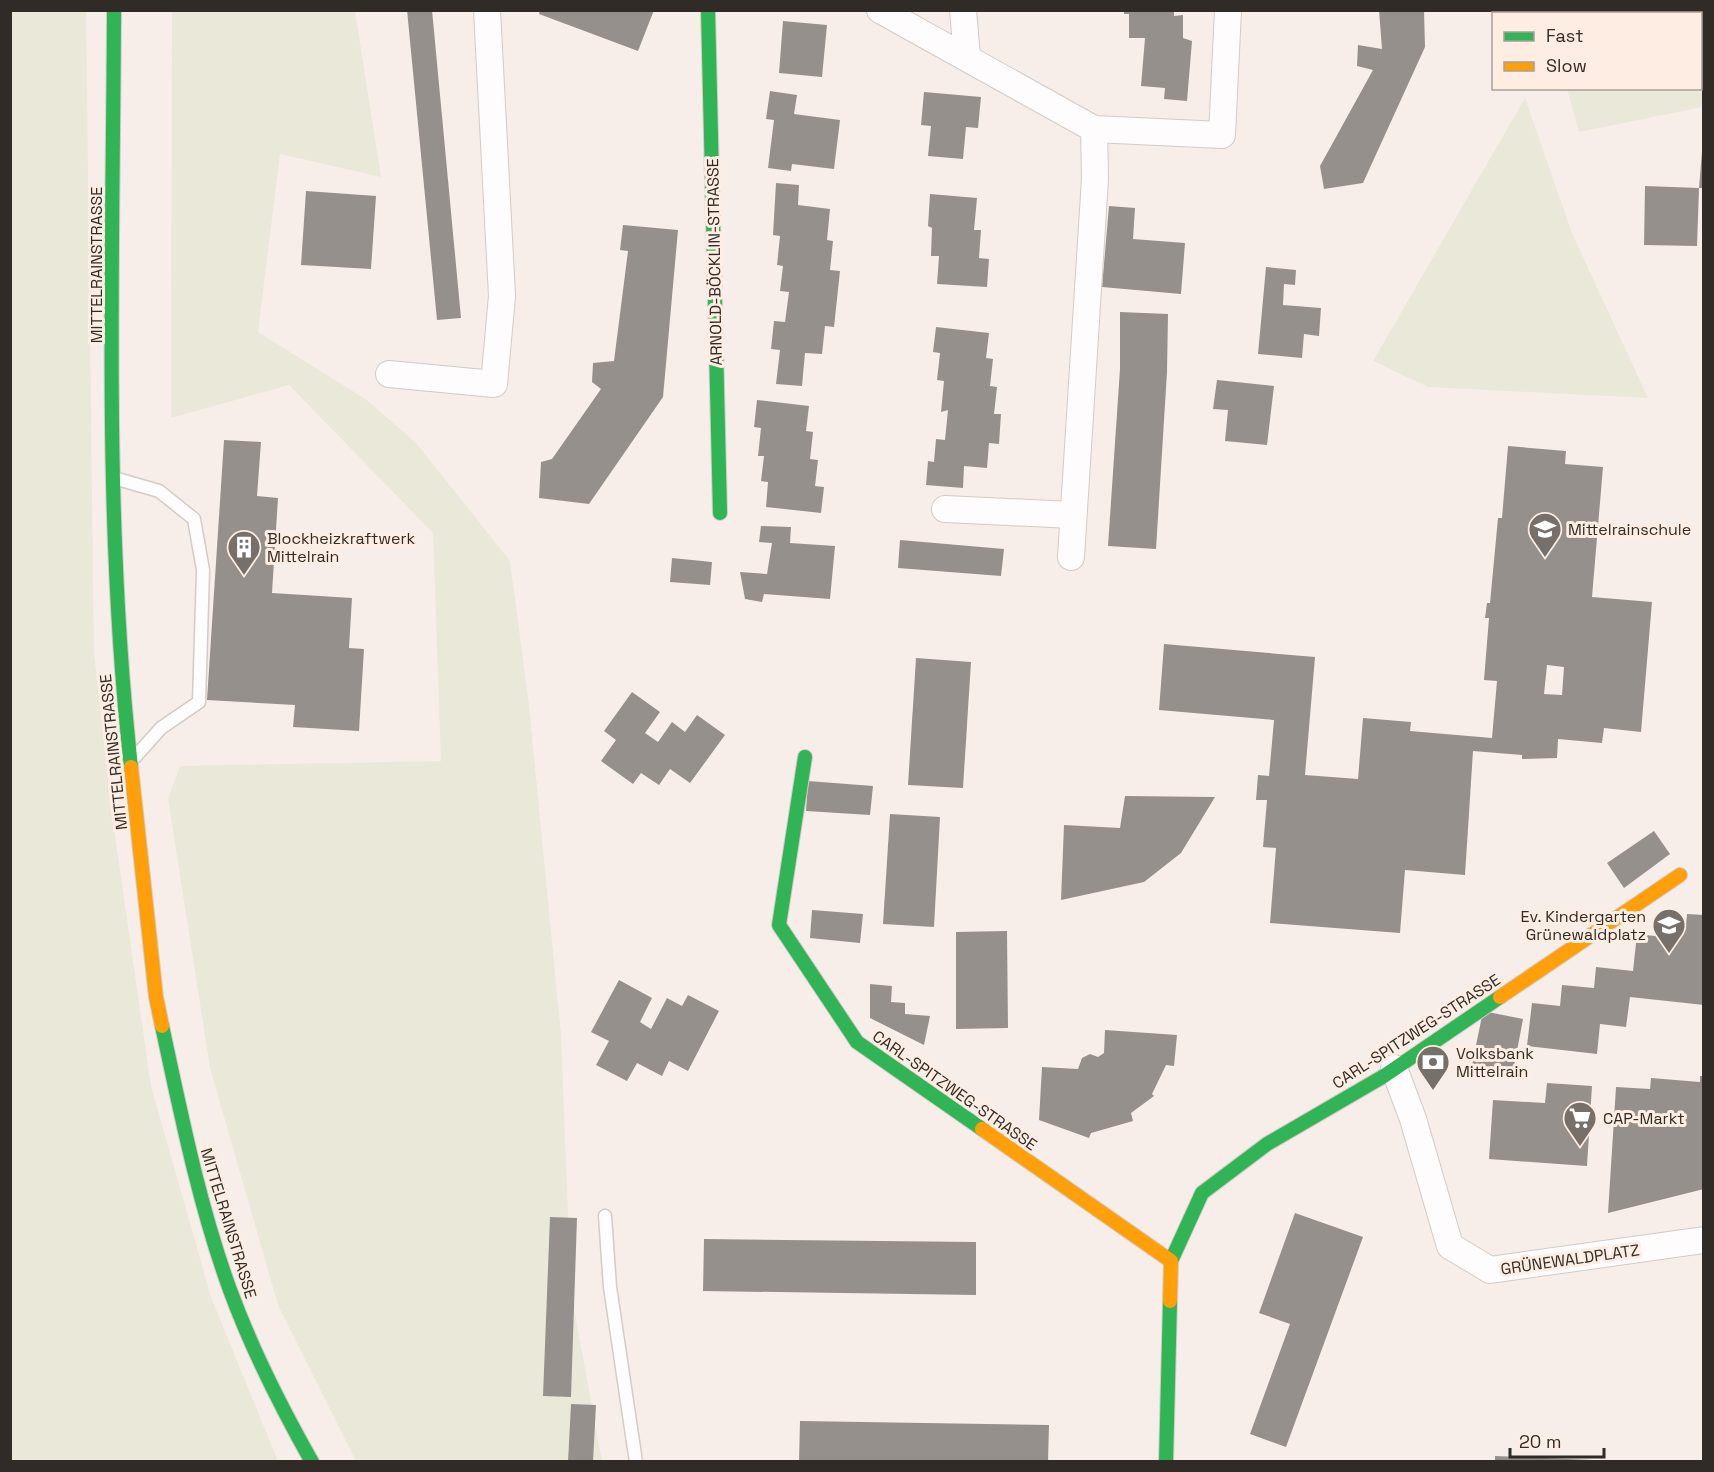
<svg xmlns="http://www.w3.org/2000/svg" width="1714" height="1472" viewBox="0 0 1714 1472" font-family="'Space Grotesk',sans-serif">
	<rect width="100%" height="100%" fill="#f7eee9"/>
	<!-- green -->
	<g fill="#eae9d9">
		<path d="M1568 10 1703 11V107L1579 132 1567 89 1700 88V14L1566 13Z"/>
		<path d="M10 11H86L94 654 115 835 151 1086 211 1297 278 1461H11Z"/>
		<path d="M172 11H355L381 177 280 154 258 332 367 400 417 444 510 561 529 705 561 1035 571 1292 602 1461H356L278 1305 210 1068 168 798 180 766 441 761 433 533 289 385 171 418Z"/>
		<path d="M1525 98 1572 233 1648 398 1428 387 1373 361Z"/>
	</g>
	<!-- building -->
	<g fill="#96908c" fill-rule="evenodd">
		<path d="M407 10H432L461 318 437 320Z"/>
		<path d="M540 10H654L638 51 539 14Z"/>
		<path d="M1124 10H1174V16L1183 15V38L1192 41 1187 101 1164 99 1165 88 1141 86 1145 38H1129V14H1124Z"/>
		<path d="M1379 10H1424L1425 47 1363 183 1324 189 1320 166 1373 70 1357 66 1358 45 1382 49Z"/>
		<path d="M783 21 827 25 822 77 779 73Z"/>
		<path d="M770 91 797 95 794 114 840 120 834 169 792 164 791 171 768 168 774 120 766 119Z"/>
		<path d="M924 92 981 97 978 128 966 127 963 159 928 156 931 126 921 125Z"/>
		<path d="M1702 151H1704V188H1699Z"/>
		<path d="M776 183 799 185 798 205 830 209 827 240 833 241 830 270 840 271 834 327 825 326 822 354 805 353 802 386 776 384 780 350 771 349 774 321 785 322 789 292 780 291 783 266 777 265 780 236 773 235Z"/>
		<path d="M1645 186 1699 188 1697 246 1644 245Z"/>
		<path d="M306 191 376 196 371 269 301 265Z"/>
		<path d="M930 194 977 198 974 230H981L979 258 989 259 987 287 937 284 939 256H931L932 228 928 226Z"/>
		<path d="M1109 206 1135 208 1133 239 1185 243 1181 294 1102 287Z"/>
		<path d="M623 225 678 230 663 397 589 504 539 498 541 462 552 459 601 389 592 382 593 363 614 361 628 251 620 250Z"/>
		<path d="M1266 267 1296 270 1295 285 1284 284 1283 305 1321 308 1319 336 1304 334 1302 358 1258 354Z"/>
		<path d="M1120 312 1168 314 1167 372 1156 549 1108 546 1120 369Z"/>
		<path d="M936 327 989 333 986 358 993 359 990 386 997 387 994 414H1001L999 444 989 443 987 468 964 466 963 488 926 485 928 461 934 462 936 439 945 440 948 410 941 412 944 381 937 380 940 353 933 352Z"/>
		<path d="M1217 380 1274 386 1267 445 1225 441 1228 410 1213 409Z"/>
		<path d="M757 400 809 406 806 431 813 432 810 459 818 460 815 486 824 487 821 513 766 507 768 482 761 481 764 456H758L761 428 754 427Z"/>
		<path d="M224 440 261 442 257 496 278 498 272 593 352 598 349 648 364 649 359 731 293 727 295 705 207 700Z"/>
		<path d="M1508 446 1566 451 1565 464 1603 467 1592 597 1652 602 1641 732 1604 728 1602 743 1558 739 1557 758 1522 759V755L1473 751 1465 875 1405 870 1400 933 1270 923 1276 848 1263 847 1267 800H1256L1258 775 1269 776 1274 720 1159 710 1164 644 1315 657 1305 775 1358 779 1363 718 1411 722 1410 731 1492 738 1497 681 1484 680 1489 618H1485L1487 603H1490L1498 518H1502ZM1547 665 1564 667 1562 695 1544 694Z"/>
		<path d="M761 526 791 527 790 543 835 546 830 599 764 594 762 602 745 599 740 572 767 574 772 543 759 542Z"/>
		<path d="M900 540 1004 549 1001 576 898 568Z"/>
		<path d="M672 558 712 562 710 585 670 582Z"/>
		<path d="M916 658 971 662 963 788 908 785Z"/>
		<path d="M632 692 660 712 645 733 658 742 672 722 685 732 697 715 725 735 690 783 670 769 659 785 641 773 633 784 601 761 616 740 604 731Z"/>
		<path d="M808 781 873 786 870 815 806 811Z"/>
		<path d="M1125 796 1215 797 1181 853 1144 882 1061 900 1064 825 1120 828Z"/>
		<path d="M890 814 940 817 934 927 883 924Z"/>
		<path d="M1654 831 1670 854 1624 888 1607 863Z"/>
		<path d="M812 910 863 914 860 943 810 938Z"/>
		<path d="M1687 914 1704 915V1005L1630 997 1626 1027 1600 1024 1597 1054 1527 1046 1532 1003 1560 1006 1562 985 1594 988 1596 967 1633 971 1637 934 1655 936 1656 922 1686 925Z"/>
		<path d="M1007 931 1008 1028 956 1029V932Z"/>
		<path d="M619 980 652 998 640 1022 651 1029 667 998 682 1006 688 995 719 1011 688 1071 669 1061 662 1076 637 1063 627 1081 596 1065 609 1041 591 1032Z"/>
		<path d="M870 984 892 986 891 1002 905 1003V1014L930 1016 924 1045 870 1018Z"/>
		<path d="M1483 1011 1523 1019 1513 1072 1472 1065Z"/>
		<path d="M1105 1030 1177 1035 1174 1066 1166 1065 1152 1094 1154 1096 1131 1113 1133 1121 1091 1133 1089 1138 1039 1120 1042 1067 1078 1069 1082 1058 1090 1054 1098 1057 1104 1053Z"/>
		<path d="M1700 1076H1704V1189L1608 1213 1616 1087 1650 1089 1651 1078 1700 1082Z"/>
		<path d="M1547 1083 1592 1086 1587 1166 1489 1159 1493 1100 1545 1103Z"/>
		<path d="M1295 1213 1363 1237 1286 1447 1250 1434 1290 1324 1259 1313Z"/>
		<path d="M550 1217 577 1218 571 1397 543 1396Z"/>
		<path d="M704 1239 976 1242V1295L703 1291Z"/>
		<path d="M571 1404 596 1405 593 1462H568Z"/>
		<path d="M800 1421 1049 1425 1048 1462H799Z"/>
		<path d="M1495 1456 1593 1460V1462H1495Z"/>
	</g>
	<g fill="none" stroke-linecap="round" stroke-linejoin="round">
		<defs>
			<g id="lane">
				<path d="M114 478 159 491 194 519 203 570 199 702 161 728 135 757"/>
				<path d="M605 1216 610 1287 636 1462"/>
			</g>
			<g id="street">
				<path d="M880 10 1094 129 1222 135 1228 10"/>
				<path d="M963 10 967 57"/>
				<path d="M389 374 494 384 502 296 487 10"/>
				<path d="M945 509 1072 515"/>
				<path d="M1071 557 1095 179 1094 129"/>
				<path d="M1394 1068 1413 1119 1450 1246 1490 1270 1704 1240"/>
			</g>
			<g id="fast">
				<path d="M114 10C113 262 103 516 131 767"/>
				<path d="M708 10 720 513"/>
				<path d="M805 757 779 925 857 1042 982 1129"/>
				<path d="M162 1026C181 1114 199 1205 230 1290 252 1350 281 1407 312 1462"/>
				<path d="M1171 1261 1202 1193 1267 1144 1384 1076 1500 997"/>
				<path d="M1166 1462 1170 1301"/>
			</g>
			<g id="slow">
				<path d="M131 767 156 997 162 1026"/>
				<path d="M1500 997 1680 875"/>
				<path d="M982 1129 1171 1261 1170 1301"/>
			</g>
		</defs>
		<!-- lane casing -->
		<use href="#lane" stroke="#d2cbc6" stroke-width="15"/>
		<!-- street casing -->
		<use href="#street" stroke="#d2cbc6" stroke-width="28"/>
		<!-- fast casing -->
		<use href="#fast" stroke="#d2cbc6" stroke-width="16"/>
		<!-- slow casing -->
		<use href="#slow" stroke="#d2cbc6" stroke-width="16"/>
		<!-- lane -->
		<use href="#lane" stroke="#fefcfc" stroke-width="12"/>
		<!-- street -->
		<use href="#street" stroke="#fefcfc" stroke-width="26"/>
		<!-- fast -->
		<use href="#fast" stroke="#30b455" stroke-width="14"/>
		<!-- slow -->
		<use href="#slow" stroke="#ff9f0a" stroke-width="14"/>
	</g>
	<!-- icons -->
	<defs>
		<symbol id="school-pin" viewBox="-11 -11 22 30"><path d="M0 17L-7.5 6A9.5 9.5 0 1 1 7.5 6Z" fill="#766f6a" stroke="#fdede3"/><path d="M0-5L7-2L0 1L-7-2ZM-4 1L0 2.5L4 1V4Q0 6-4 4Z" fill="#fff"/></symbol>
		<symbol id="building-pin" viewBox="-11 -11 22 30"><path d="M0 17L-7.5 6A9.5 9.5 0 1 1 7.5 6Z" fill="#766f6a" stroke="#fdede3"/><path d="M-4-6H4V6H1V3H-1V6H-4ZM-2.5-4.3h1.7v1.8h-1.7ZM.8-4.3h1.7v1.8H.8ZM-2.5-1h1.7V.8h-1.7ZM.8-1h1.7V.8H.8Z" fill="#fff"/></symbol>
		<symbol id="bank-pin" viewBox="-11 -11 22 30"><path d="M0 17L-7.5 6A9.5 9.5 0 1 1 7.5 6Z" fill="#766f6a" stroke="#fdede3"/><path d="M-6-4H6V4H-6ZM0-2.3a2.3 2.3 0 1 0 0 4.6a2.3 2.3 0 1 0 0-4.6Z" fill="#fff"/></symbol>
		<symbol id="supermarket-pin" viewBox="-11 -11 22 30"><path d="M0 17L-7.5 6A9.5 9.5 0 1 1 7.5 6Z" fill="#766f6a" stroke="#fdede3"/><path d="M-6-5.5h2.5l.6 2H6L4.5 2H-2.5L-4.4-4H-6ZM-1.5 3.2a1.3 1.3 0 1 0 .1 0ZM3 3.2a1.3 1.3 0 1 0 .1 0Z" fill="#fff"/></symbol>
	</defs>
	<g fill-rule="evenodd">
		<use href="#school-pin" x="1526" y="510" width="38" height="52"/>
		<use href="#building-pin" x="225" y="528" width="38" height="52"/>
		<use href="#school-pin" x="1650" y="906" width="38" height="52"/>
		<use href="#bank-pin" x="1414" y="1043" width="38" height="52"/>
		<use href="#supermarket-pin" x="1561" y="1099" width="38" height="52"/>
	</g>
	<g text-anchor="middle" stroke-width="6" stroke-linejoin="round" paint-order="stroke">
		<!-- street labels -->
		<g font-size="16" fill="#302b26" stroke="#fdede3">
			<text transform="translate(714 262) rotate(-91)" y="6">ARNOLD-BÖCKLIN-STRASSE</text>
			<text transform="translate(96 265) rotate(-90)" y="6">MITTELRAINSTRASSE</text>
			<text transform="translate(113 752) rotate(-96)" y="6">MITTELRAINSTRASSE</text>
			<text transform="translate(1416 1031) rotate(-33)" y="6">CARL-SPITZWEG-STRASSE</text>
			<text transform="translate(955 1090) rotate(35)" y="6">CARL-SPITZWEG-STRASSE</text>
			<text transform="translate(229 1223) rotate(73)" y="6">MITTELRAINSTRASSE</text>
			<text transform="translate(1570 1259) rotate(-8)" y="6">GRÜNEWALDPLATZ</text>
		</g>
		<!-- poi labels -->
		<g font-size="16" fill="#302b26" stroke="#fdede3" text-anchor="start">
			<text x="1568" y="535">Mittelrainschule</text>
			<text x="267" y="544">Blockheizkraftwerk<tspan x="267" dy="18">Mittelrain</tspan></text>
			<text x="1646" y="922" text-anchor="end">Ev. Kindergarten<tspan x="1646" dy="18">Grünewaldplatz</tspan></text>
			<text x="1456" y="1059">Volksbank<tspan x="1456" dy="18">Mittelrain</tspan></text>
			<text x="1603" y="1124">CAP-Markt</text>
		</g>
	</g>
	<!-- border -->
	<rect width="1714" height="1472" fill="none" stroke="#302b26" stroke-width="24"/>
	<!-- legend -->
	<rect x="1492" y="12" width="210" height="78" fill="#fdede3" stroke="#ab9f97" stroke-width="1.5"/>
	<rect x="1504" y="32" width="30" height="9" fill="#30b455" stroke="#ab9f97" stroke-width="1.5"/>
	<text x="1546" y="42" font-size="18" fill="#302b26">Fast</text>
	<rect x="1504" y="62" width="30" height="9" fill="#ff9f0a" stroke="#ab9f97" stroke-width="1.5"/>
	<text x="1546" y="72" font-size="18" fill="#302b26">Slow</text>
	<!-- scale -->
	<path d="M1510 1448v9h94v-9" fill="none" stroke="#302b26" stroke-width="3"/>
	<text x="1519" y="1448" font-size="18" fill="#302b26" stroke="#fdede3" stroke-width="4.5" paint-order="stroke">20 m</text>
</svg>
